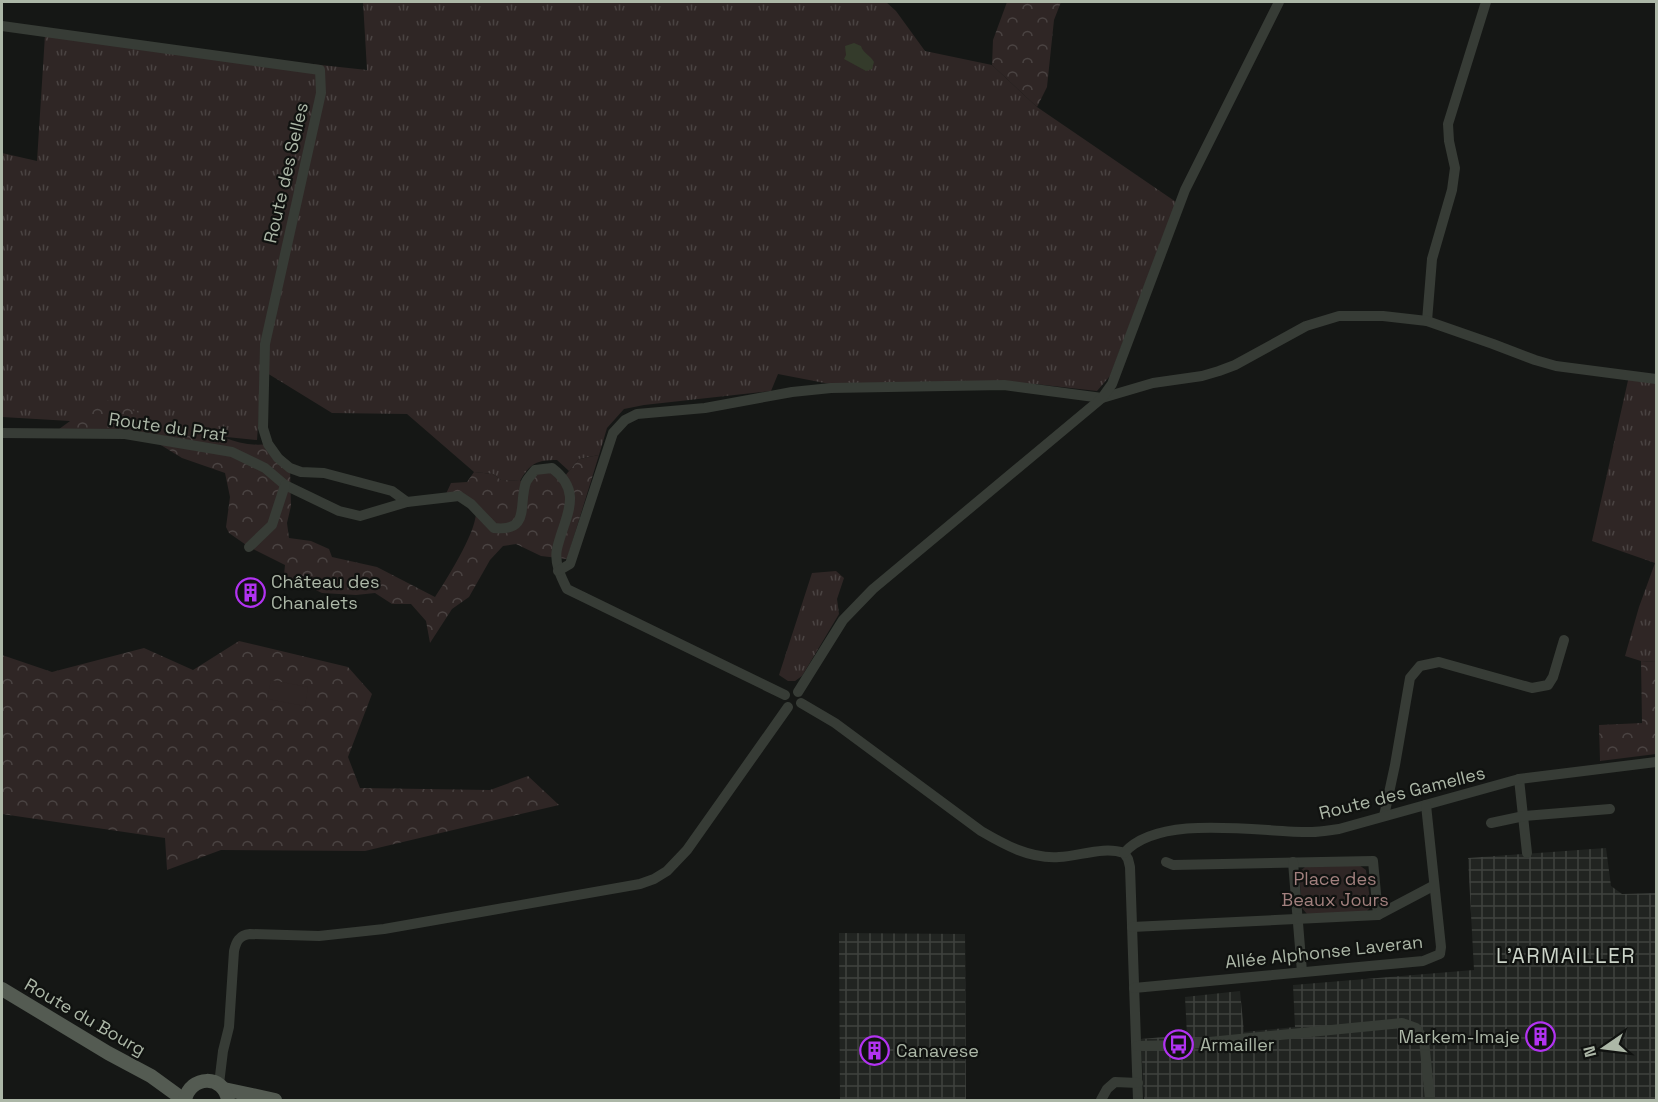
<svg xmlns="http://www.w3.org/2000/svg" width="1658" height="1102" viewBox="0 0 1658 1102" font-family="'Space Grotesk',sans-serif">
	<defs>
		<pattern id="industrial-grid" width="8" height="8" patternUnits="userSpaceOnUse" patternTransform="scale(1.5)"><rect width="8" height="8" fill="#212421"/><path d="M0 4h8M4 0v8" fill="none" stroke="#3f423e"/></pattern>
		<pattern id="grass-tufts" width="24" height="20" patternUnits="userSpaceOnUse" patternTransform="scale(1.5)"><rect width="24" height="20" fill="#2f2625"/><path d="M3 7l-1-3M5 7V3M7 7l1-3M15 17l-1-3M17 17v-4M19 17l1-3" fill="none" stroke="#4a4342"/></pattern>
		<pattern id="forest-crowns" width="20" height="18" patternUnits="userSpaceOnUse" patternTransform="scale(1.5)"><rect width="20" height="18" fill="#2f2625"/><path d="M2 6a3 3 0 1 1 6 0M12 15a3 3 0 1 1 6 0" fill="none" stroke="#4a4342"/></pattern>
	</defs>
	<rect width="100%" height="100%" fill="#151715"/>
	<!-- industrial -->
	<g fill="url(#industrial-grid)">
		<path d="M1606 848 1611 886 1622 894 1656 893V1100H1144L1141 1039 1187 1035 1185 997 1240 991 1244 1032 1295 1027 1293 985 1474 970 1468 858Z"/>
		<path d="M839 933 965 934 966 1100H840Z"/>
	</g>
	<!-- grass -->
	<g fill="url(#grass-tufts)">
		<path d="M363 2H886L896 11 925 51 992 65 1037 107 1176 202 1110 376 1097 391 1035 384 835 385 778 374 771 391 644 405 624 409 607 428 599 455 579 459 569 471 557 460C537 460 530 463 520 481L501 480 493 474 474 472 407 414 332 413 262 370 257 440 70 421 2 417V153L37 161 45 35 367 70Z"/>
		<path d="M1629 376 1656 379V662L1641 661 1625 656 1639 607 1655 563 1592 541Z"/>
		<path d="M836 571 844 578 837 599 839 614 802 676 795 681H788L779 675 812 573Z"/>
	</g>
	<!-- forest -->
	<g fill="url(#forest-crowns)">
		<path d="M1007 2H1061L1054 20 1047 87 1037 107 992 65 993 40Z"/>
		<path d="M100 399C115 401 126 408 139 413 157 418 176 419 193 425 219 434 239 448 268 444L290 468 291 506 287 523 289 538 311 541 329 549 332 557 377 567 435 597C445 582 482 524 475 508 472 501 452 498 445 496L451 483 467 482 474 472 493 474 501 480 526 481 535 470 552 468 564 477 579 459 599 455 567 559 541 556 516 544 503 546 490 560 469 597 452 609 430 643 426 621 411 604H392L375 593 356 595 322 593 284 575 285 565 249 547 229 533 226 527 230 497 225 473 182 458 151 439 51 435Z"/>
		<path d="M239 641 348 667 372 694 348 757 360 788 490 790 528 776 559 805 365 851 221 850 167 870 165 838 2 814V655L52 672 144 648 193 670Z"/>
		<path d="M1641 661 1656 662V754L1600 761 1599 725 1642 723Z"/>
	</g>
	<!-- green -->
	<g fill="#2f2625">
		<path d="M271 680 308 687 305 706 267 699Z"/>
		<path d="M1359 865 1366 870 1371 907 1366 912 1307 914 1302 908 1299 872 1305 867Z"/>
	</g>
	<!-- water -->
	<path fill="#343b2b" d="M854 43 861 46C863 53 870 55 874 62L872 69 866 71 844 59 846 55 845 46Z"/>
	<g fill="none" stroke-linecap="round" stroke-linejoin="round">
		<!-- minor -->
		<g stroke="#373c36" stroke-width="10">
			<path d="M2 26 320 70 321 93 265 344 263 428 268 444 278 458 290 468 301 472 324 473 392 491 407 502"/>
			<path d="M1427 321 1432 259 1452 190 1455 168 1449 141 1448 124 1486 2"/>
			<path d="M2 433 125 434 232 452 265 468 285 485 339 511 360 516 407 502 459 496 471 504 494 528C531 532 518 505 526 482 528 478 532 474 535 470L552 468C585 493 564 517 557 549 554 563 561 577 567 589L785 695"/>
			<path d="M249 547 272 525 285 485"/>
			<path d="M558 571 570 564 613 433 625 420 637 414 705 408 792 392 831 388 1004 385 1102 398 1153 383 1202 376 1219 371 1235 365 1306 326 1339 316H1383L1427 321 1493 344 1535 360 1556 366 1656 379"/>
			<path d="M798 692 843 620 873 589 1102 398 1112 384 1185 190 1279 2"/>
			<path d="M801 703 835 723 981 831C1005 845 1030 859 1059 857 1080 856 1104 846 1124 853L1128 859 1130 867 1138 1100"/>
			<path d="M1519 779 1527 853"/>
			<path d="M1384 816 1395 765 1410 678 1420 666 1439 662 1532 688 1548 685 1553 677 1564 640"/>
			<path d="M1491 823 1524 816 1610 809"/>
			<path d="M1124 853C1160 812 1262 833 1312 832 1321 832 1330 830 1339 829L1519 779 1656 762"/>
			<path d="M1166 862 1173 865 1373 861 1378 915"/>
			<path d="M1293 862 1302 972"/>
			<path d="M1132 927 1378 915 1433 886"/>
			<path d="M1134 988 1423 961 1440 954 1441 947 1426 805"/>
			<path d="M1137 1046 1179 1045 1402 1023 1416 1028 1424 1040 1430 1100"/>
			<path d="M219 1084 223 1051 229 1027 234 951C236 942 239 935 250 934L319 936 384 929 640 884 654 879 667 871 687 850 788 707"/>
			<path d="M1101 1100 1107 1089 1115 1082 1138 1083"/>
		</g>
		<!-- major -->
		<g stroke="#545b52" stroke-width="14">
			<path d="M2 989 108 1053 151 1076 184 1100"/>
			<path d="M224 1089 275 1100"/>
			<path d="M185 1100C190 1075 224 1074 228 1100"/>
		</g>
	</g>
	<!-- icons -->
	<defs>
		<symbol id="building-ring" viewBox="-11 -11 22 22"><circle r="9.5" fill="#101210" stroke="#b233f1" stroke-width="1.5"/><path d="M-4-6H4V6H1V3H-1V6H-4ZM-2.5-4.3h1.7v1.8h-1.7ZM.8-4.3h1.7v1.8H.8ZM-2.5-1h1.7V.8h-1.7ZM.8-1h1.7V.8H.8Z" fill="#b233f1"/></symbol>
		<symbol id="bus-ring" viewBox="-11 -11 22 22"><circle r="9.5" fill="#101210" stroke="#b233f1" stroke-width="1.5"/><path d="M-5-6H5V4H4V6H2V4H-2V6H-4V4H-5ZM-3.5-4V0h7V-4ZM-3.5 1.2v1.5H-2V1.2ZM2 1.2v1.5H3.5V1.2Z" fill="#b233f1"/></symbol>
	</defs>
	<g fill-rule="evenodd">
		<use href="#building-ring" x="234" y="576" width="33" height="33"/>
		<use href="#building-ring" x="1524" y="1020" width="33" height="33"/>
		<use href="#bus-ring" x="1162" y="1028" width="33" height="33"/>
		<use href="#building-ring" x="858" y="1034" width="33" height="33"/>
	</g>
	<g text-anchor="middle" stroke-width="4.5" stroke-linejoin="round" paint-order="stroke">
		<!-- street labels -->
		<g font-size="18" fill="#acb7a7" stroke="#101210">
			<text transform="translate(286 173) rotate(-77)" y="6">Route des Selles</text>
			<text transform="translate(168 427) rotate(8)" y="6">Route du Prat</text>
			<text transform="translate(1402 793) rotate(-14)" y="6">Route des Gamelles</text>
			<text transform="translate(1324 952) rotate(-6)" y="6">Allée Alphonse Laveran</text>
			<text transform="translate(85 1017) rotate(30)" y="6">Route du Bourg</text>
		</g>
		<!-- poi labels -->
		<g font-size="18" fill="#acb7a7" stroke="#101210" text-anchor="start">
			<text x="271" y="588">Château des<tspan x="271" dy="21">Chanalets</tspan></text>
			<text x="1520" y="1043" text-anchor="end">Markem-Imaje</text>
			<text x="1200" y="1051">Armailler</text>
			<text x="896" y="1057">Canavese</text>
		</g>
		<!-- park labels -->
		<g font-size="18" fill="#a2807e" stroke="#101210">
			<text x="1335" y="885">Place des<tspan x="1335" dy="21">Beaux Jours</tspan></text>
		</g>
		<!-- quarter labels -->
		<g font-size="21" letter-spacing="1.5" fill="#cbd3c8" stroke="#101210">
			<text x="1566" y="963">L'ARMAILLER</text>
		</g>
	</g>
	<!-- border -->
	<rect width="1658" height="1102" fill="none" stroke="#acb7a7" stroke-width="6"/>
	<!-- north arrow -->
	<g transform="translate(1604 1048) rotate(256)" stroke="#101210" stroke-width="4.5" paint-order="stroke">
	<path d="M0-4.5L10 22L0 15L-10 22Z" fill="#acb7a7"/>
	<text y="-9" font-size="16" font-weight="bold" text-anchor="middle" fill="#acb7a7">N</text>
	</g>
</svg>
